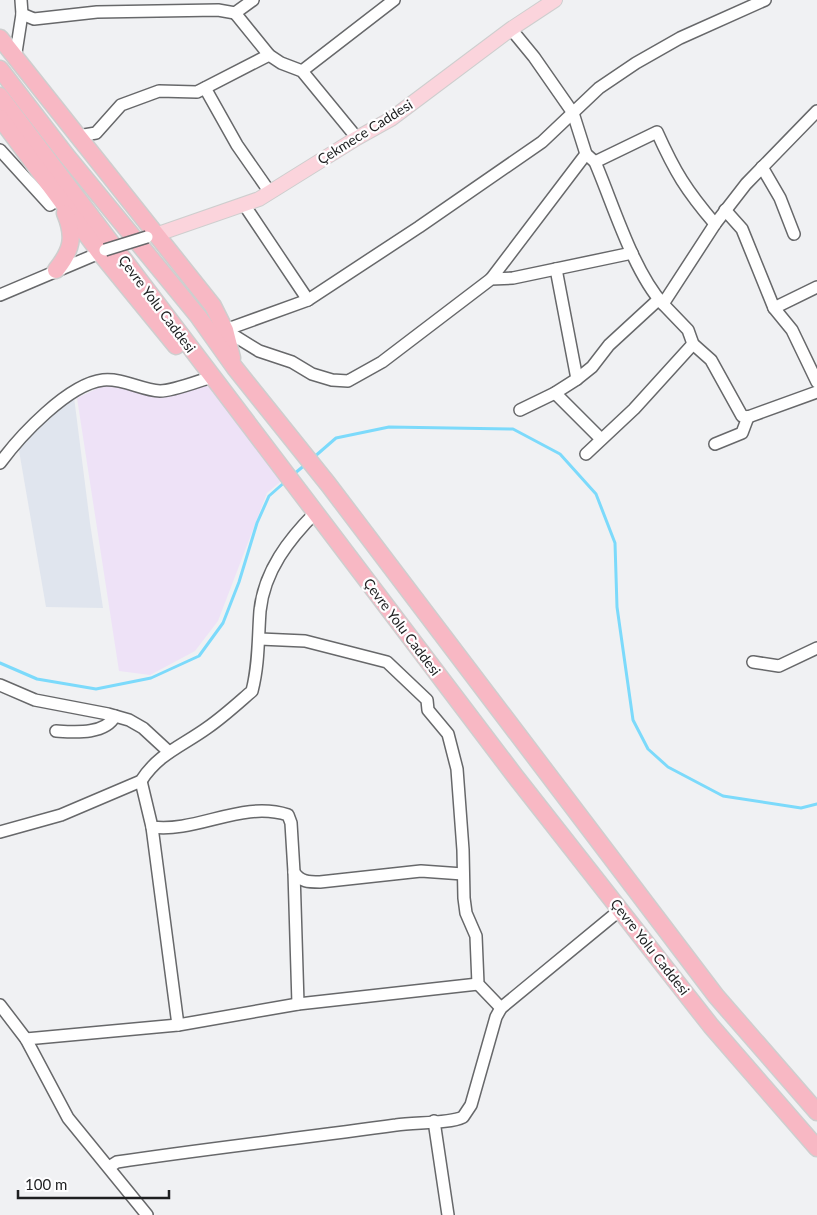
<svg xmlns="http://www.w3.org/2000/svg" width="817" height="1215" viewBox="0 0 817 1215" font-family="Lato,sans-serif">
	<rect width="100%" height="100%" fill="#f0f1f3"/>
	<!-- commercial -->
	<path fill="#eee2f7" d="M210 381 285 478 267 493 218 621 195 651 150 675 119 671 77 398 105 385 160 395Z"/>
	<!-- built -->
	<path fill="#e0e5ee" d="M74 397 90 523 103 608 46 607 17 439Z"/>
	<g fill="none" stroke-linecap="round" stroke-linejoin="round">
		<!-- stream -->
		<g stroke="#7cdafb" stroke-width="3">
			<path d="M313 458 336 438 389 427 513 429 560 454 596 494 615 543 617 607 633 720 648 749 668 767 723 796 801 808 817 804"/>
			<path d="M294 474 306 464"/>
			<path d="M0 663 37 679 96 689 151 678 199 656 223 623 239 582 257 523 269 496 286 481"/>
		</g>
		<defs>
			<g id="minor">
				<path d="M235 13 269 55 281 63 302 71 357 138"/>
				<path d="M22 14 34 19 97 12 218 10 235 13 253 0"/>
				<path d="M511 29 534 57 573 113 586 154 595 162C613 204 633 271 663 304"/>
				<path d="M15 59 22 14 21 0"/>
				<path d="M302 71 394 0"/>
				<path d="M205 88 237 145 269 191"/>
				<path d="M817 111 746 184 715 224 663 304 688 330 693 344 711 360 742 416 748 417 817 392"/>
				<path d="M78 136 96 133 121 105 159 91 197 92 269 55"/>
				<path d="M0 150 50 205 59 199"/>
				<path d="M595 162 657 132C675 172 686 190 715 224"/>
				<path d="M762 167 780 198 794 234"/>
				<path d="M245 206 308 300 419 227 542 142 599 88 636 63 680 38 765 0"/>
				<path d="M725 210 742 229 774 308"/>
				<path d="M556 269 577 379"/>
				<path d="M491 279 586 154"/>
				<path d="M817 287 774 308 792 330 817 382"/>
				<path d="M0 295 104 251"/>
				<path d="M225 330 259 351 292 362 312 374 332 380 348 381 382 362 491 279 513 278 632 253"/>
				<path d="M225 330 308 300"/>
				<path d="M555 393 601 439"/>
				<path d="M520 410 555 393 577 379 592 367 609 345 659 299"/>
				<path d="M715 444 742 433 748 417"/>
				<path d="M586 454 634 409 693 344"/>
				<path d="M0 463C20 436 68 384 103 380 123 378 141 390 160 391 174 391 198 381 212 377"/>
				<path d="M260 639 305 641 387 662 427 700 428 710 448 734 457 769 463 850 464 898 466 913 476 936 478 984 501 1008"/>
				<path d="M753 662 779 666 817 648"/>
				<path d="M0 685 35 700 108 714 129 720 143 728 169 752"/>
				<path d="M56 731C74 732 105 735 115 716"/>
				<path d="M141 781 152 827C197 833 242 800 288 815L291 823 294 872C300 882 309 882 320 882L421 871 463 874"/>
				<path d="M152 827 178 1025"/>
				<path d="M0 832 61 815 141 781C158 754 182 746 207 728 223 717 237 704 252 691 259 664 258 638 260 611 264 571 289 539 316 512"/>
				<path d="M294 872 298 1004"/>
				<path d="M0 1005 26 1039 68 1118 147 1215"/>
				<path d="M26 1039 178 1025 298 1004 478 984"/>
				<path d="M434 1121 448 1215"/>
				<path d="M109 1167 117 1162C210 1148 303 1138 396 1125 414 1122 449 1124 463 1117L471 1105 496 1017 501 1008 620 910"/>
			</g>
			<path id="major" d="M158 234 259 199 357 138 391 119 511 29 555 0"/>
			<g id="highway">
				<path d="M0 38 213 306 225 330 232 358"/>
				<path d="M0 69 66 155 198 316 235 368 328 484 716 996 817 1112"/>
				<path d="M0 96 515 776 711 1026 817 1148"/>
				<path d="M0 118 100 253 176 346"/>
				<path d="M56 270C72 250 75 237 65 213"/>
			</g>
		</defs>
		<!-- minor casing -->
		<use href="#minor" stroke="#67686a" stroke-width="14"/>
		<!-- major casing -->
		<use href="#major" stroke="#cecece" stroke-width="16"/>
		<!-- highway casing -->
		<use href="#highway" stroke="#cecece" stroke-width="19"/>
		<!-- minor -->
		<use href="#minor" stroke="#fff" stroke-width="11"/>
		<!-- major -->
		<use href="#major" stroke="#fbd4dc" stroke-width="14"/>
		<!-- highway -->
		<use href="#highway" stroke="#f8b8c4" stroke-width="16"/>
		<defs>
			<path id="minor-bridge" d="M105 250 147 237"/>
		</defs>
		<!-- minor-bridge casing -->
		<use href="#minor-bridge" stroke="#67686a" stroke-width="14" stroke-linecap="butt"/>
		<!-- minor-bridge -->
		<use href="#minor-bridge" stroke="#fff" stroke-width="11"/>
	</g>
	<g text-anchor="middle" stroke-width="4.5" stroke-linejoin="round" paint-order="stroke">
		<!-- street labels -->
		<g font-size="14" fill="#1e1f20" stroke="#fefeff">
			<text transform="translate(365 132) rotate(-32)" y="5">Çekmece Caddesi</text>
			<text transform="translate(157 304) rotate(53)" y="5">Çevre Yolu Caddesi</text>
			<text transform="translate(402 627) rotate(53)" y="5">Çevre Yolu Caddesi</text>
			<text transform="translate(650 947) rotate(52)" y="5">Çevre Yolu Caddesi</text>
		</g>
	</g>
	<!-- scale -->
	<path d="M18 1190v8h151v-8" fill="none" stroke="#1e1f20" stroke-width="2.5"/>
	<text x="25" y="1190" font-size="15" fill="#1e1f20" stroke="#fefeff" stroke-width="4" paint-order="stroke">100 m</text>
</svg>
